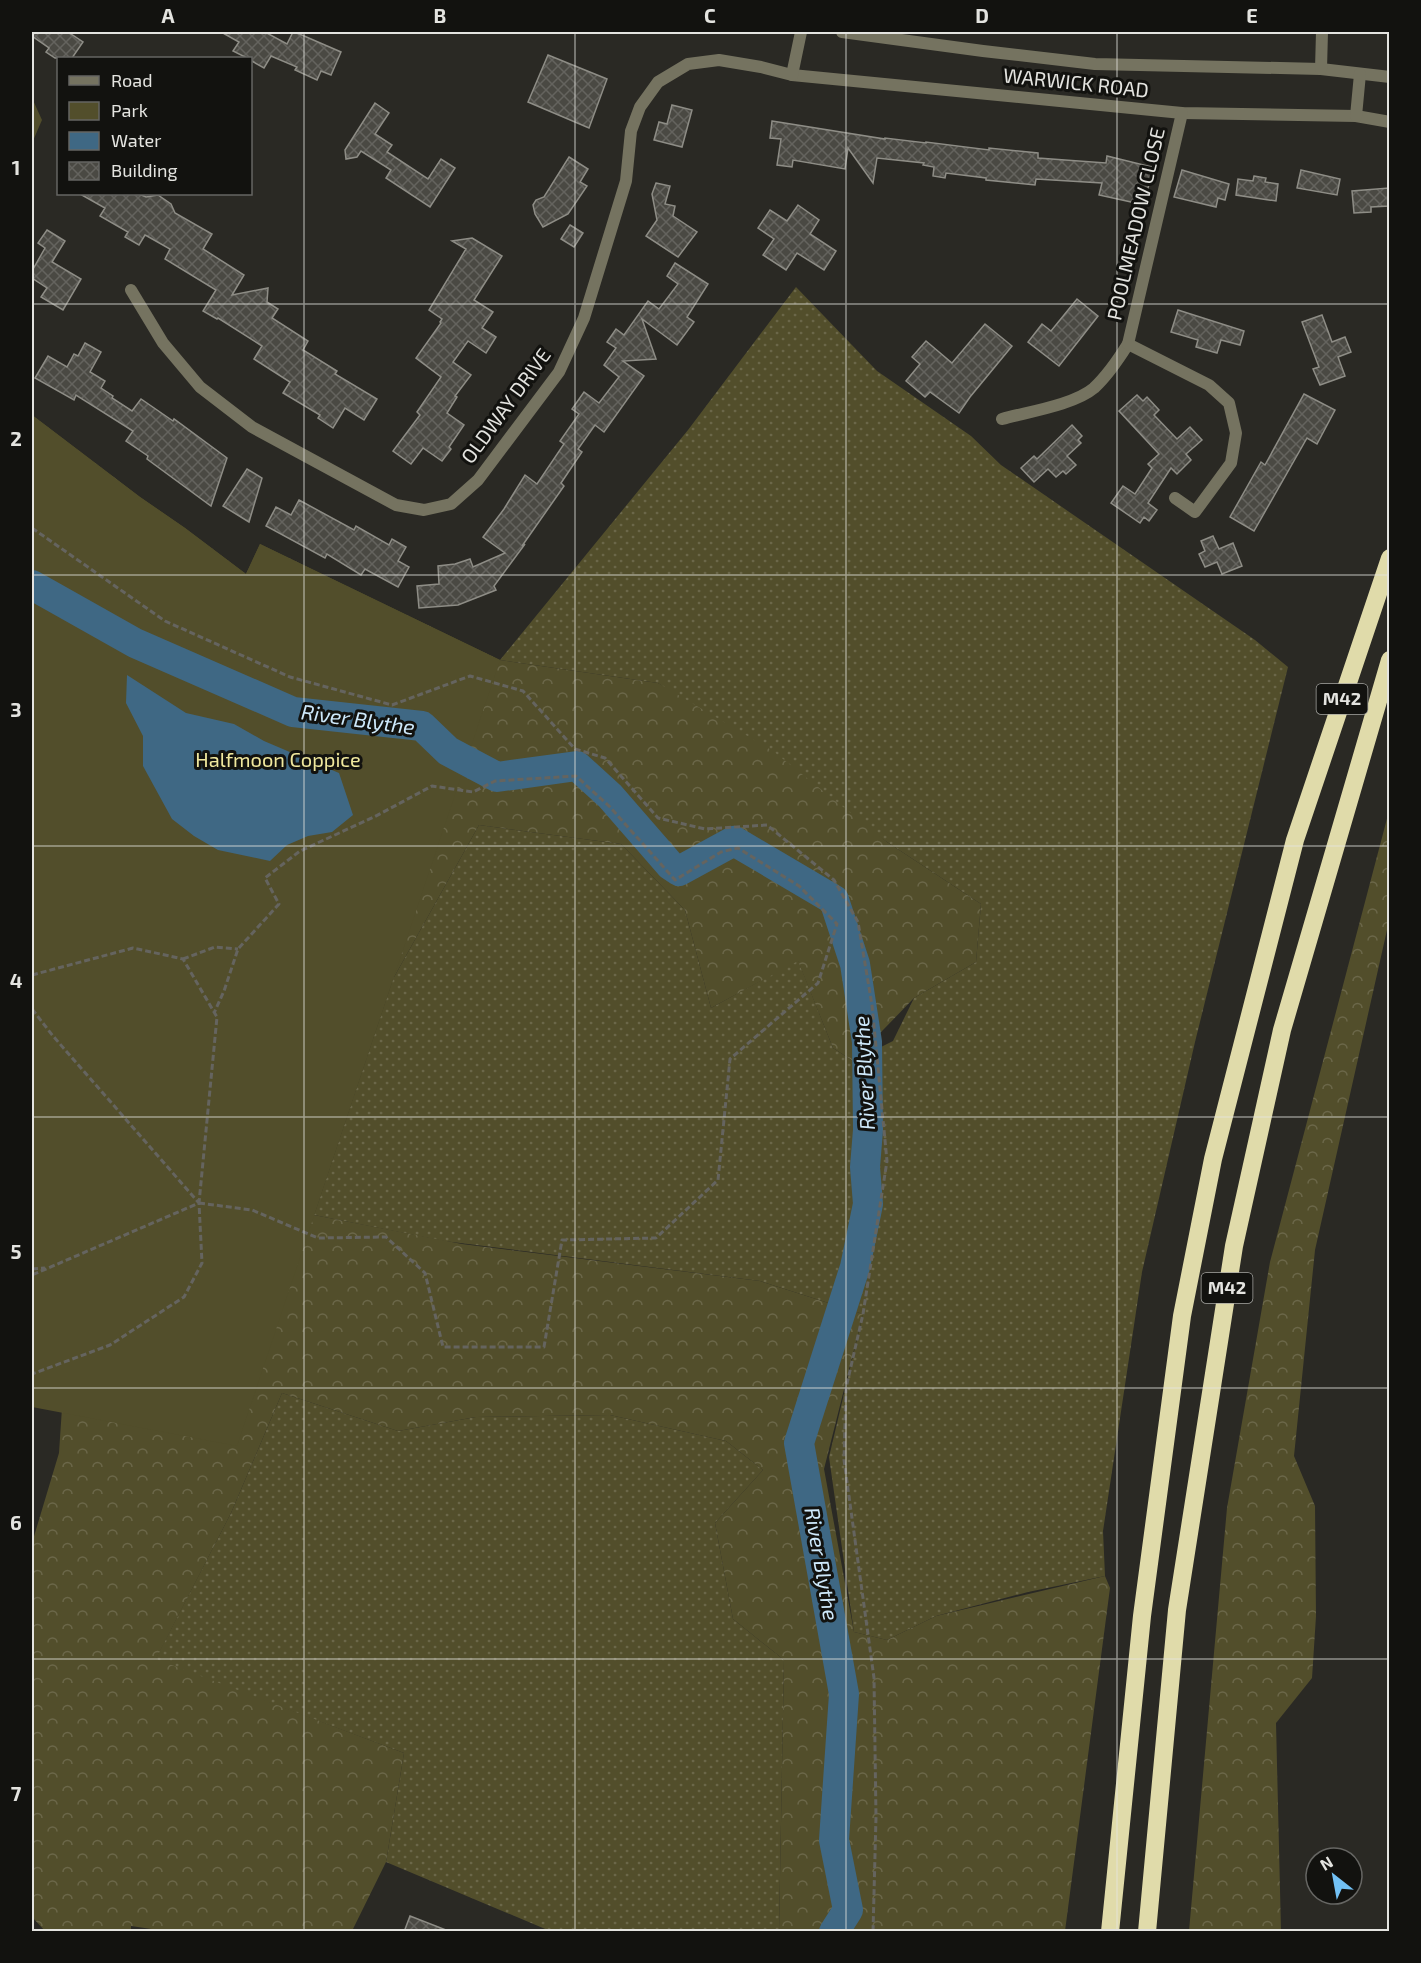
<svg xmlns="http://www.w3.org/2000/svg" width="1421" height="1963" viewBox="0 0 1421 1963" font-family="'Exo 2',sans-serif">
	<defs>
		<pattern id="grass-dots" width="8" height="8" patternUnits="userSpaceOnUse" patternTransform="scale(1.5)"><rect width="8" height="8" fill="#524e2b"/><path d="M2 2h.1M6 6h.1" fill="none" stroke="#6b6749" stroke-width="1.8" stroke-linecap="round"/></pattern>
		<pattern id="forest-crowns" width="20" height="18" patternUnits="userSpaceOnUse" patternTransform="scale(1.5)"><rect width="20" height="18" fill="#524e2b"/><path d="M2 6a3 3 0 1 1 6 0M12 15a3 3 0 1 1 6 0" fill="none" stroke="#6b6749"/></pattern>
		<pattern id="building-cross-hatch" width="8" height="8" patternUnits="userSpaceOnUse" patternTransform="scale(1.5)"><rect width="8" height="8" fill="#4a4943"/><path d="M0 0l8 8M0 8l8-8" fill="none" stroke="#64635e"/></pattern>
	</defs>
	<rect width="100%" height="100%" fill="#2a2924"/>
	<!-- grass -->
	<g fill="url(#grass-dots)">
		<path d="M796 287 877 371 971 436 1001 465 1255 640 1288 667 1195 1042 1142 1272 1103 1531 1105 1576 1028 1592 936 1616 887 1640 854 1632 829 1457 863 1314 760 1281 444 1241 314 1215 393 979 479 825 621 844 685 910 711 1008 798 960 833 1048 853 1061 893 1041 914 998 976 962 981 904 887 842 658 683 500 660 688 430Z"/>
		<path d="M282 1393 398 1431 476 1417 610 1415 726 1441 763 1470 715 1523 733 1619 784 1660 779 1931H550L386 1862 404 1753 155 1660 231 1513Z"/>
	</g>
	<!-- forest -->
	<g fill="url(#forest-crowns)">
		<path d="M32 415 140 497 185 528 246 574 260 544 500 660 658 683 773 751 887 842 981 904 976 962 914 998 853 1061 833 1048 798 961 711 1008 685 910 621 844 479 825 393 979 314 1215 462 1244 760 1281 863 1314 824 1469 854 1632 887 1640 936 1616 1105 1576 1110 1588 1065 1931H779L784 1660 733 1619 715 1523 763 1470 726 1441 610 1415 476 1417 398 1431 282 1393 231 1513 156 1659 404 1753 386 1862 352 1931 172 1932 131 1926V1931L46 1932 32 1917V1543L59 1453 63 1393Z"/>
		<path d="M1389 811V921L1315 1250 1294 1456 1315 1506 1316 1616 1312 1678 1276 1723 1281 1931H1189L1227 1508 1270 1262Z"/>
	</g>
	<!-- green -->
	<g fill="#524e2b">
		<path d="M32 98 42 120 32 143Z"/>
		<path d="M32 415 140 497 185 528 246 574 260 544 500 660 237 1446 32 1407Z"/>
	</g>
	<!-- water -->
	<path fill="#3f6884" d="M127 675 186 713 234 724 264 741 339 773 353 815 332 832 308 836 287 845 270 861 218 850 194 836 172 819 143 766V736L126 703Z"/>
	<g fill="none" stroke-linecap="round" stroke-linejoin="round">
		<!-- river -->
		<path stroke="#3f6884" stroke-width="30" d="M32 585 135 643 293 712 422 726 448 751 497 777 577 766 610 796 670 865 679 871 734 841 834 900 855 964 867 1042 868 1130 865 1167 868 1204 855 1267 799 1443 844 1694 834 1840 848 1910 834 1932"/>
	</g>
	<!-- building -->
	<g fill="url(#building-cross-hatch)" stroke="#8e8d86" stroke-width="1.5">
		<path d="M32 32H68L83 42 72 58H55L46 52 49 48 32 36Z"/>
		<path d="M221 32H265L287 44 293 32H295L341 52 331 75 321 71 317 80 295 70 297 67 271 56 264 68 250 60V58H247L233 51 239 42Z"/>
		<path d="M548 55 607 79 589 128 528 102Z"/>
		<path d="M375 103 389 113 375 134 392 145 387 152 428 179 441 159 455 168 430 207 386 178 391 170 361 151 357 157 346 159 345 150Z"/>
		<path d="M672 105 692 110 682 147 654 140 659 122 667 124Z"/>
		<path d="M772 121 885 139V138L926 143V142L989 150V148L1038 153V158L1106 163 1107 156 1152 167 1145 205 1099 195 1102 183 1036 179 1035 185 986 180V178L946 173 945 178 933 176 934 167 923 165 924 163 877 158 873 183 848 148 845 169 793 160 792 167 777 165 781 139 770 138Z"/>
		<path d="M569 157 588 169 580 182 587 186 568 214 543 227 535 214 533 205 536 200 544 197Z"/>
		<path d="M1182 170 1229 184 1225 200 1218 198 1216 207 1174 197Z"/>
		<path d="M1301 170 1340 179 1337 195 1297 188Z"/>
		<path d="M1254 176 1266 178 1265 182 1278 184 1276 201 1236 195 1238 179 1253 181Z"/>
		<path d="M656 183 670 186 665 204 675 206 673 216 697 232 678 257 646 236 657 220 652 194Z"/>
		<path d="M1389 188V206L1371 207V212L1354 213 1352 191Z"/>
		<path d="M80 194H139L146 197 158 195 171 204 175 213 212 234 203 249 244 275 232 295 268 288 267 302 278 309 272 318 308 341 303 350 337 371 335 374 377 399 364 420 345 408 333 428 318 418 320 415 283 393 290 382 254 359 262 346 218 318 217 319 203 311 216 290 165 259 170 249 147 236 145 235 139 245 125 237 128 232 100 216 105 208Z"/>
		<path d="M798 205 819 220 810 234 836 251 824 270 797 253 786 270 763 255 774 239 758 228 770 210 787 221Z"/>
		<path d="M570 225 583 233 574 247 561 239Z"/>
		<path d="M47 230 65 241 52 262 81 279 63 310 41 297 47 288 32 278V271L45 248 38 243Z"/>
		<path d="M472 238 502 256 474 300 493 312 482 328 496 337 486 353 468 341 453 362 471 375 455 396 457 397 447 413 464 425 449 447 451 449 442 461 423 448 411 464 393 451 420 415 417 412 441 377 416 358 441 323 440 322 442 319 429 310 466 249 452 241Z"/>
		<path d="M675 263 708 284 687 317 694 322 677 345 642 319 656 359 623 361 644 376 604 432 595 425 578 449 582 452 561 483 564 486 522 546 525 544 494 586 496 590 458 605 419 608 417 586 439 584 438 566 455 564 470 559 473 567 505 553 483 537 504 509 525 475 537 484 564 444 560 441 579 414 572 409 584 392 599 403 619 377 604 365 616 348 607 342 616 329 624 335 648 301 659 309 678 284 667 276Z"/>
		<path d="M1077 299 1098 316 1059 366 1028 342 1042 324 1051 331Z"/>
		<path d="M1178 310 1244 331 1240 345 1221 340 1217 353 1196 347 1198 340 1171 332Z"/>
		<path d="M1322 315 1332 342 1345 337 1351 352 1338 357 1345 376 1320 385 1313 369 1319 367 1302 322Z"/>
		<path d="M985 324 1012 346 970 397 959 413 930 392 925 397 906 381 920 364 912 357 926 341 952 363Z"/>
		<path d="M85 343 101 352 90 372 105 381 101 388 113 396 112 398 132 411 141 399 173 421 174 419 227 458 211 506 147 459 148 456 126 441 133 431 76 395 74 400 35 378 48 356 67 367 74 354 78 356Z"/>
		<path d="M1304 394 1335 410 1317 444 1307 438 1254 531 1230 517 1261 462 1265 465Z"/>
		<path d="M1137 395 1143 401 1147 397 1159 410 1154 415 1177 439 1190 427 1202 440 1186 454 1191 460 1177 474 1171 468 1148 503 1157 510 1149 521 1144 517 1140 523 1111 503 1123 486 1135 494 1152 468 1148 464 1159 454 1119 411Z"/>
		<path d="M1072 425 1082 436 1078 440 1081 443 1067 456 1076 465 1066 474 1063 471 1056 477 1048 469 1034 482 1021 468 1034 456 1037 459Z"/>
		<path d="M247 469 262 478 249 522 223 506Z"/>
		<path d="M299 500 354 530 356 526 389 545 392 539 406 547 398 561 409 567 398 587 365 569 361 575 327 554 325 558 266 526 276 507 291 515Z"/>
		<path d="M1213 536 1219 549 1233 543 1242 566 1222 574 1217 562 1205 567 1199 554 1205 551 1201 541Z"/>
		<path d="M410 1916 446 1930V1932H404Z"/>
	</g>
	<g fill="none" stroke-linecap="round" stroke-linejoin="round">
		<!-- path -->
		<g stroke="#65645f" stroke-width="3" stroke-dasharray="6 3" stroke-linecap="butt">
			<path d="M32 528 165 621 290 677 392 705 470 676 523 691 575 749 605 758 658 818 705 829 767 825 834 880 858 922 872 1005 887 1161 863 1314 846 1388 844 1460 874 1678 876 1817 873 1932"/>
			<path d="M183 959 215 947 238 949"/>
			<path d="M32 975 133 948 183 959 217 1017 199 1203 32 1275"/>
			<path d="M32 1009 53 1036 199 1203 202 1263 184 1297 110 1345 32 1374"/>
			<path d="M199 1203 252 1210 318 1238 386 1237 425 1273 443 1347H544L562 1240 656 1238 718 1180 730 1059 818 983 837 924 799 886 738 848 721 852 675 880 610 807 576 776 495 781 473 792 432 786 374 817 300 851 265 878 279 904 238 949 224 991 214 1013"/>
			<path d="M32 1269 45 1268"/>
		</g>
		<!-- minor -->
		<g stroke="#757360" stroke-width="12">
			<path d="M842 32 983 51 1095 64 1321 69 1390 77"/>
			<path d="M1321 69 1322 32"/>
			<path d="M792 75 1182 113 1356 116 1390 122"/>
			<path d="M1356 116 1360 74"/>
			<path d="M131 290 163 343 200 387 252 427 396 505 424 510 451 504 478 480 559 372 584 318 626 181 631 131 640 107 658 82 688 64 719 60 761 67 792 75 801 32"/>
			<path d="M1002 419C1027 412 1074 405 1094 388 1108 375 1118 360 1128 344"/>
			<path d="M1175 498 1195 512 1231 463 1236 433 1229 403 1209 385 1128 344 1182 113"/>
		</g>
		<!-- motorway -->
		<g stroke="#e0dbaa" stroke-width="18">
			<path d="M1110 1932 1142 1616 1182 1316 1213 1159 1295 840 1390 558"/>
			<path d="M1147 1932 1177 1610 1234 1246 1282 1030 1390 660"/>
		</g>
	</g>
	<!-- grid -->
	<path fill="none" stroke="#e4e4e0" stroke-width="1.5" stroke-opacity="0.55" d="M304 32V1932M575 32V1932M846 32V1932M1117 32V1932M32 304H1390M32 575H1390M32 846H1390M32 1117H1390M32 1388H1390M32 1659H1390"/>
	<g text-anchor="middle" stroke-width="6" stroke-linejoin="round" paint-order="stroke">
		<!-- shield labels -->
		<g fill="#12120f" stroke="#a5a5a1" stroke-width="1.5">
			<rect x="1316.5" y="684" width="51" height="30" rx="4.5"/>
			<rect x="1201.5" y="1273" width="51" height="30" rx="4.5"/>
		</g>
		<g font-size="18" font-weight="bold" fill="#e4e4e0">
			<text x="1342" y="705">M42</text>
			<text x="1227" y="1294">M42</text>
		</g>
		<!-- street labels -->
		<g font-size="20" fill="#e4e4e0" stroke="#12120f">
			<text transform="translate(1076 83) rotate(6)" y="7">WARWICK ROAD</text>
			<text transform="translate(1136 224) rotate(-77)" y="7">POOLMEADOW CLOSE</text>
			<text transform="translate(506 406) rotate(-54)" y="7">OLDWAY DRIVE</text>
		</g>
		<!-- park labels -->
		<g font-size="20" fill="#f0e89e" stroke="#12120f">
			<text x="278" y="767">Halfmoon Coppice</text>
		</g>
		<!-- water labels -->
		<g font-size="21" font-style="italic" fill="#cee9fb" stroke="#12120f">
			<text transform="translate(358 720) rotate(8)" y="7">River Blythe</text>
			<text transform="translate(865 1073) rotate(-93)" y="7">River Blythe</text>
			<text transform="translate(821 1564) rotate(80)" y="7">River Blythe</text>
		</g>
	</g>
	<!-- border -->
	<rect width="1421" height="1963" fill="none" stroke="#12120f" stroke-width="66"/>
	<!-- legend -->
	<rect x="57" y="57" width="195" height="138" fill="#12120f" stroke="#666663" stroke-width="1.5"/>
	<rect x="69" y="76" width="30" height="9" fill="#757360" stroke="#666663" stroke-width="1.5"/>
	<text x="111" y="87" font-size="18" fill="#e4e4e0">Road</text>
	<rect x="69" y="102" width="30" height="18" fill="#524e2b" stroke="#666663" stroke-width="1.5"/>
	<text x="111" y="117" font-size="18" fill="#e4e4e0">Park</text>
	<rect x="69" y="132" width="30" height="18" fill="#3f6884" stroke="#666663" stroke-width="1.5"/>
	<text x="111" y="147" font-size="18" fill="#e4e4e0">Water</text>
	<rect x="69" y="162" width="30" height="18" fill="url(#building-cross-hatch)" stroke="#666663" stroke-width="1.5"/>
	<text x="111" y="177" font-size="18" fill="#e4e4e0">Building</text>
	<!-- north arrow -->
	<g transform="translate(1334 1876) rotate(329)"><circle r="28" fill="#12120f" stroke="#666663" stroke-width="1.5"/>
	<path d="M0-4.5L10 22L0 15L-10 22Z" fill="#72c1f5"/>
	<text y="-9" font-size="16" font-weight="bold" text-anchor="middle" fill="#e4e4e0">N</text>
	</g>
	<rect x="33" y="33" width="1355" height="1897" fill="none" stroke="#e4e4e0" stroke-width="2"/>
	<g font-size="20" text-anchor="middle" font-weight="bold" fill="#e4e4e0">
		<text x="168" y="23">A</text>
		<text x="440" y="23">B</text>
		<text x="710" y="23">C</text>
		<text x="982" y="23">D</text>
		<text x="1252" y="23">E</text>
		<text x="16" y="175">1</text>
		<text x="16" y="446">2</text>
		<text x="16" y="717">3</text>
		<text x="16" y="988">4</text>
		<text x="16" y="1259">5</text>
		<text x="16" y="1530">6</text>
		<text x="16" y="1801">7</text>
	</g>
</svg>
